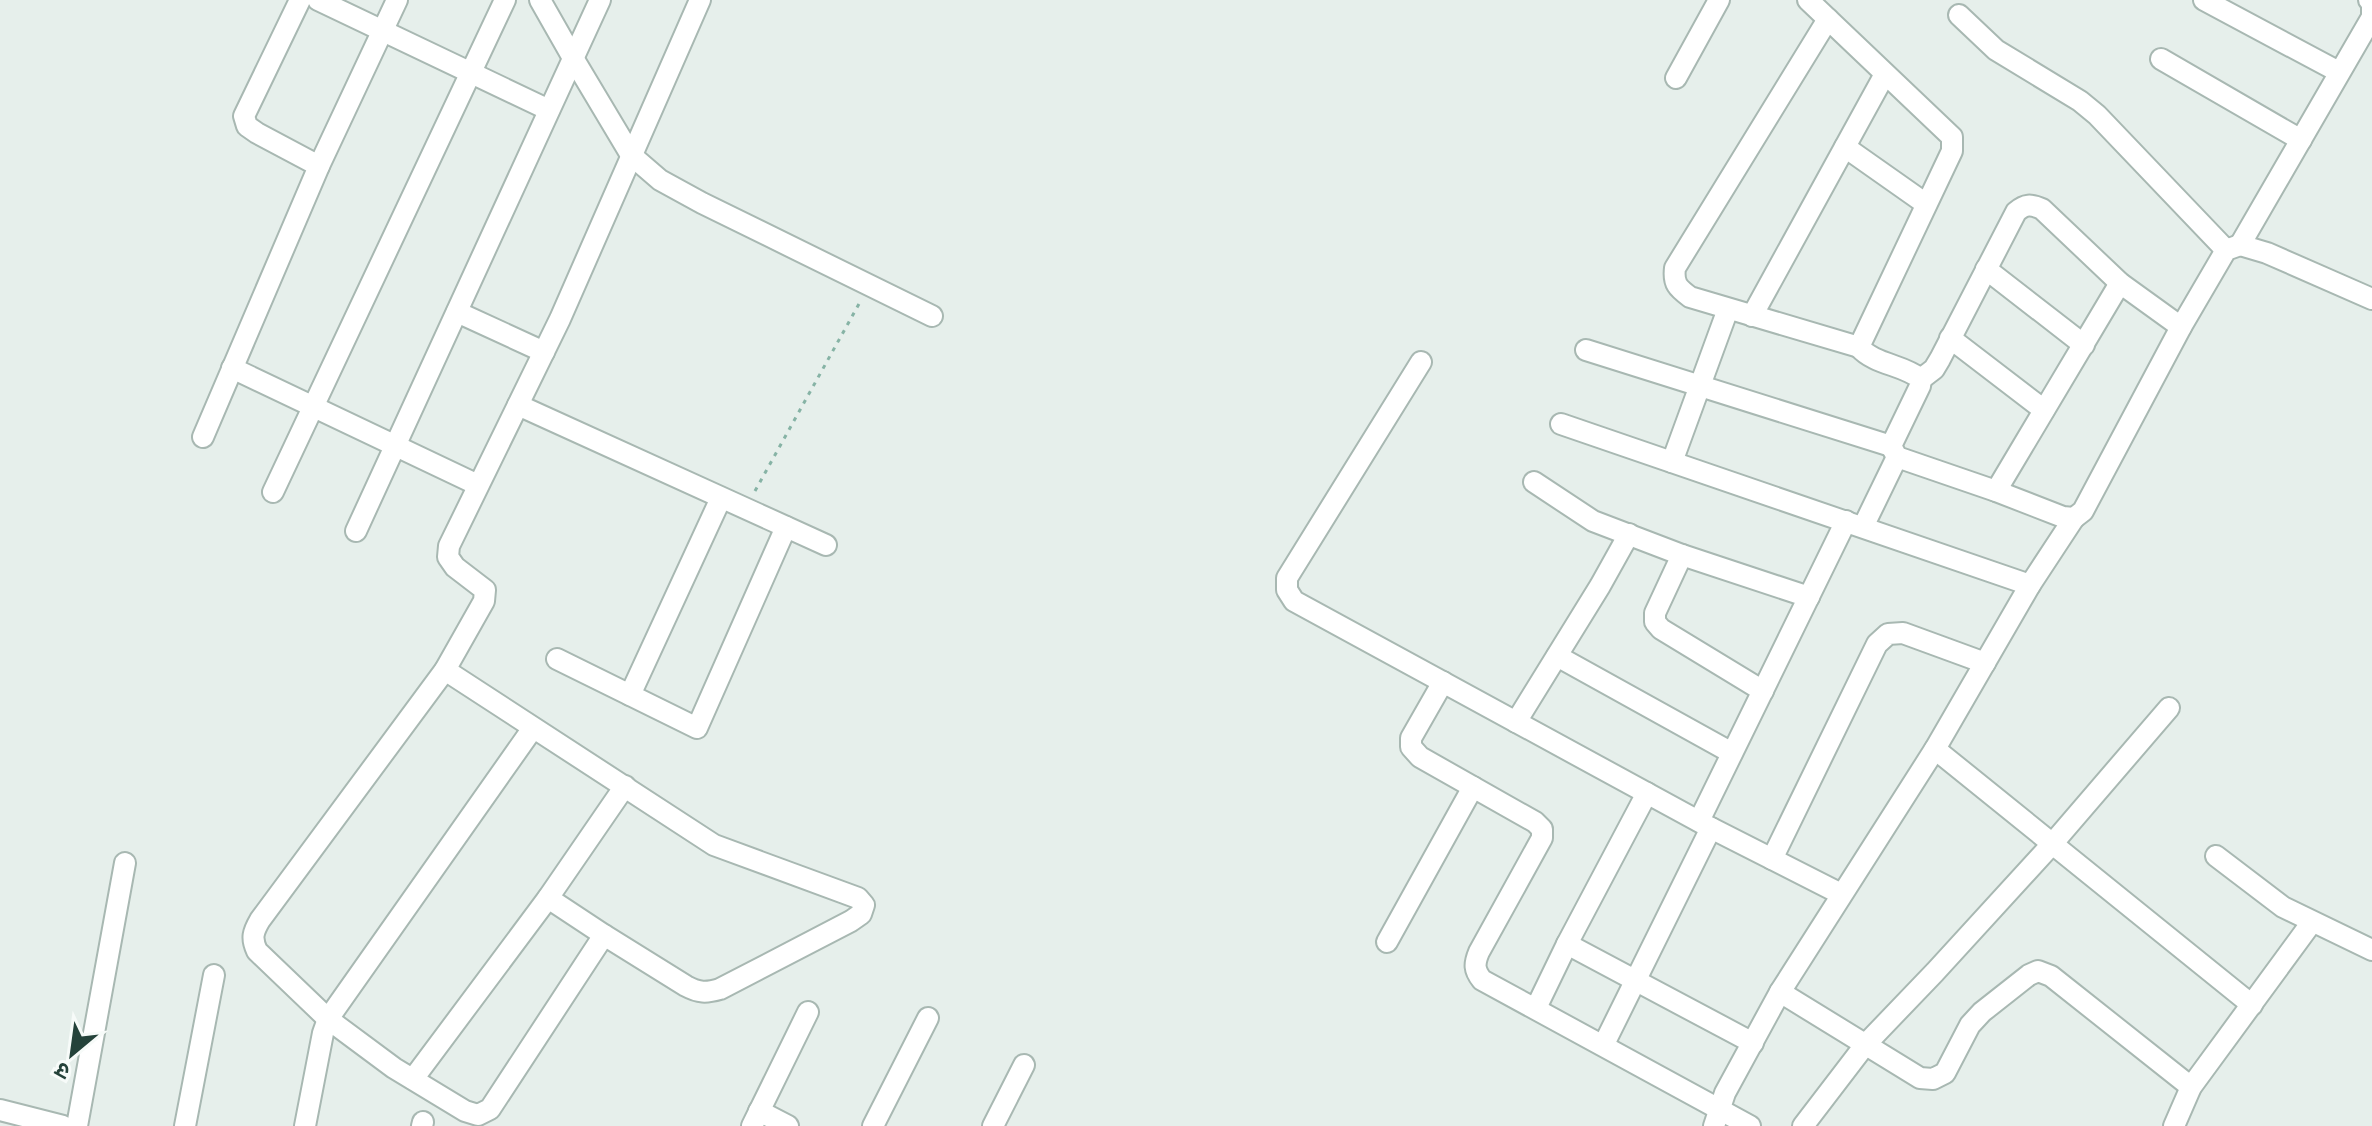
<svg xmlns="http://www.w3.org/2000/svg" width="2372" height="1126" viewBox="0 0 2372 1126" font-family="Inter,'Noto Sans Devanagari',sans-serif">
	<rect width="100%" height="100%" fill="#e6efeb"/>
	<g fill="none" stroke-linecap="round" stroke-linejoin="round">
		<defs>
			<g id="minor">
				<path d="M300 0 244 116 247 126 257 133 319 166"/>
				<path d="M318 0 549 110"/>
				<path d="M540 0 573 58 631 155 660 180 702 203 932 316"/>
				<path d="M1808 0 1952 137V151L1859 347C1875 365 1902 364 1921 379L1920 386 1891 446 1897 457 1996 491 2063 517 2074 518 2083 511 2181 327 2226 250 2240 245 2267 253 2372 299"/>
				<path d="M2204 0 2339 72"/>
				<path d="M1959 15 1996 50 2080 101 2097 115 2226 250"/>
				<path d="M1828 19 1675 268C1673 284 1678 288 1690 297L1859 347"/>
				<path d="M2161 59 2301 140"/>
				<path d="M1676 78 1719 0"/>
				<path d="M1845 147 1926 204"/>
				<path d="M2240 245 2372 17V3L2369 0"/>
				<path d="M1986 269 2084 345"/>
				<path d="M457 312 544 352"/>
				<path d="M1752 316 1885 74"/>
				<path d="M1950 338 2044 410"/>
				<path d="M1586 350 1891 446"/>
				<path d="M1421 362 1287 578V590L1294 601 1711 828 1841 894"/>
				<path d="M232 368 478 485"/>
				<path d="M1921 379 1934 369 1940 359 2016 212C2025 204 2031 204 2042 209L2120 283 2181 327"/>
				<path d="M518 405 826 545"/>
				<path d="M1561 424 2030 585"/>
				<path d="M203 437 319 166 397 0"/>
				<path d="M1672 462 1728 309"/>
				<path d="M1534 482 1593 521 1682 555 1809 597"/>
				<path d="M1996 491 2120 283"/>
				<path d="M273 492 505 0"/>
				<path d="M1863 527 1897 457"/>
				<path d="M356 531 600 0"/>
				<path d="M1682 555 1655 613V622L1661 629 1763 691"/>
				<path d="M1557 656 1732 753"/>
				<path d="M557 659 697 728 786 527"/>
				<path d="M445 670 714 845 858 898 864 905 861 914 851 921 720 989C706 993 699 993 686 986L604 935 548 898"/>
				<path d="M1443 682 1411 738V747L1420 757 1535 822 1542 829V838L1479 952C1474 964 1474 970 1482 980L1750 1126"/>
				<path d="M630 695 721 498"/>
				<path d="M1516 722 1600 586 1629 534"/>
				<path d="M1935 749 2252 1005"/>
				<path d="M1699 821 1846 521"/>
				<path d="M2216 856 2283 907 2372 950"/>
				<path d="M1772 859 1877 644 1888 634 1903 633 1985 663"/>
				<path d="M604 935 490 1109 478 1115 465 1111 394 1068 328 1019 257 951C251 938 253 932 260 920L445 670 484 601 485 590 455 567 448 557 449 546 560 319 700 0"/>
				<path d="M1387 942 1473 787"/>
				<path d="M1567 944 1753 1043"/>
				<path d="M1780 992 1920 1078 1933 1079 1945 1073 1970 1025 1982 1012 2029 975 2038 971 2051 976 2191 1087"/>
				<path d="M1536 1008 1567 944 1647 793"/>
				<path d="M1604 1044 1711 828"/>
				<path d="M413 1079 548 898 625 786"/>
				<path d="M0 1110 63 1126"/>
				<path d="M759 1111 788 1126"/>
				<path d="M77 1126 125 863"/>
				<path d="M185 1126 214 975"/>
				<path d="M305 1126 323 1033 328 1019 533 728"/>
				<path d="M422 1126 423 1122"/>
				<path d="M752 1126 808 1012"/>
				<path d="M873 1126 928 1018"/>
				<path d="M993 1126 1024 1065"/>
				<path d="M1714 1126 1725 1093 1780 992 1935 749 2030 585 2074 518"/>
				<path d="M1803 1126 1865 1045 1935 972 2053 843 2169 708"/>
				<path d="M2174 1126 2191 1087 2312 922"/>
			</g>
		</defs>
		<!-- minor casing -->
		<use href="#minor" stroke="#a8b8b2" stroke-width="24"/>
		<!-- path -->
		<path stroke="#86b3a5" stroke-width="3" stroke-dasharray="4 6" stroke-linecap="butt" d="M755 491 860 302"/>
		<!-- minor -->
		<use href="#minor" stroke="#fff" stroke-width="20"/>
	</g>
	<!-- north arrow -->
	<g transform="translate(72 1054) rotate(209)" stroke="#f7fbf9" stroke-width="6" paint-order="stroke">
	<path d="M0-6L14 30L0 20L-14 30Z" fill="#24423a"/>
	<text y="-12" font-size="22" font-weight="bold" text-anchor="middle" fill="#24423a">उ</text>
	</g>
</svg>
